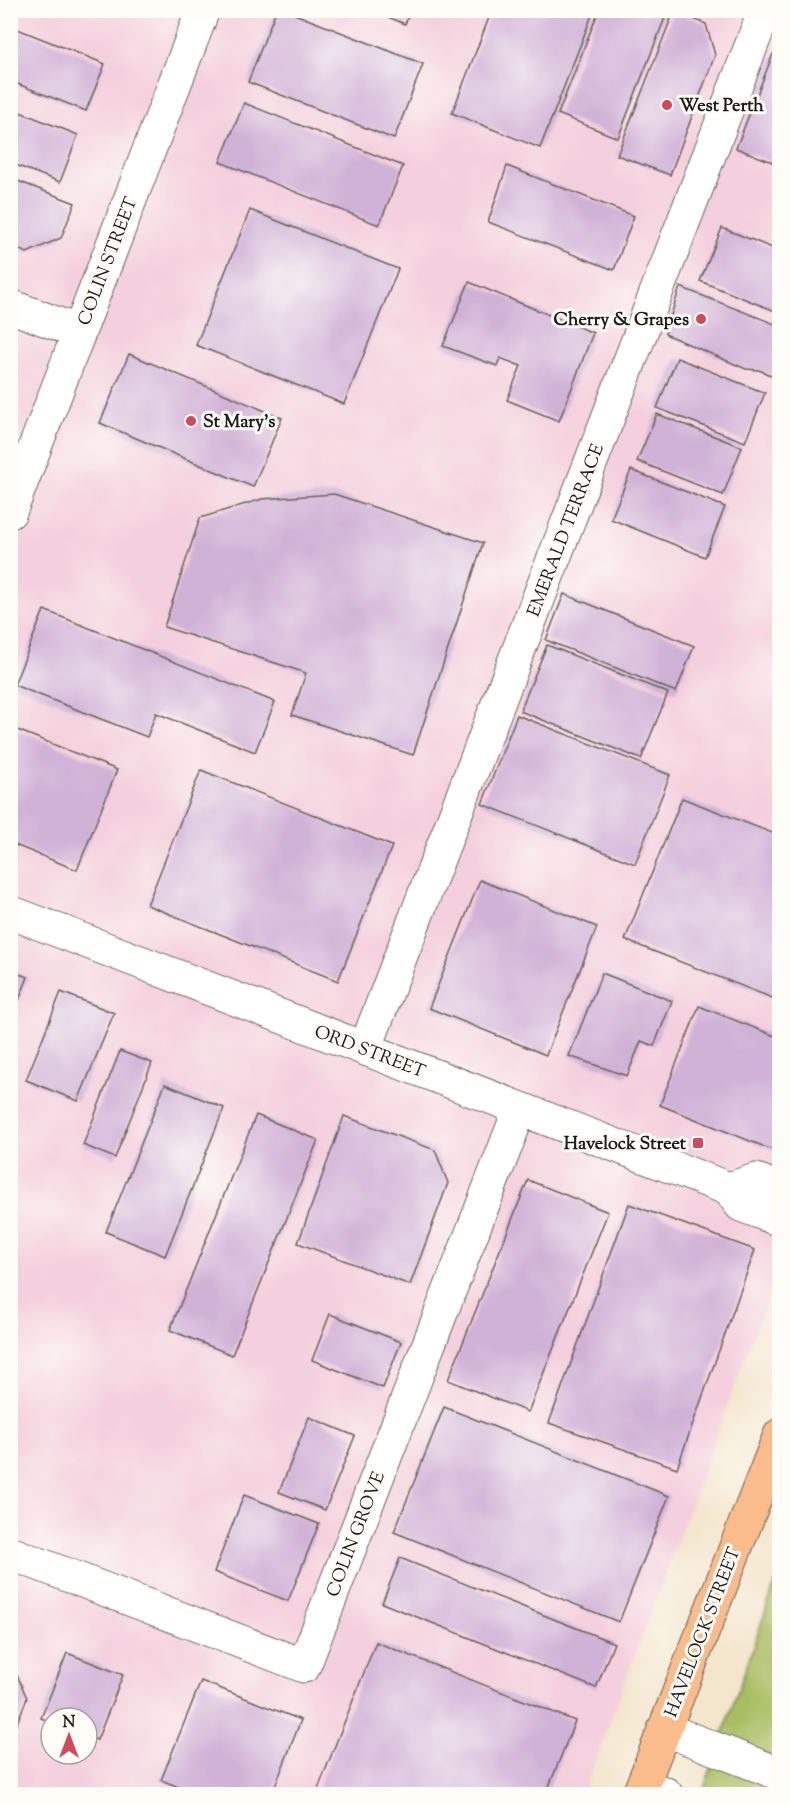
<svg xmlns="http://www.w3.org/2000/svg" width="790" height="1805" viewBox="0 0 790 1805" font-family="'Sorts Mill Goudy',serif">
	<rect width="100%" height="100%" fill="#fdfcf7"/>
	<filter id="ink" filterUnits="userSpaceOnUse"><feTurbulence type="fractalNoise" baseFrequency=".0167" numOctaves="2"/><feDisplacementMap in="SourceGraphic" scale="12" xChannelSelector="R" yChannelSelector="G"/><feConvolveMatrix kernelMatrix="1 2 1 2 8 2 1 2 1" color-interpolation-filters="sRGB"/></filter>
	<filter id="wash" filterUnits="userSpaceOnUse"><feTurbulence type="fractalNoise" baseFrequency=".008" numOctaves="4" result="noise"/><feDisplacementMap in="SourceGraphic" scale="24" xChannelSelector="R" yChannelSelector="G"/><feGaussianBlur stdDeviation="1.35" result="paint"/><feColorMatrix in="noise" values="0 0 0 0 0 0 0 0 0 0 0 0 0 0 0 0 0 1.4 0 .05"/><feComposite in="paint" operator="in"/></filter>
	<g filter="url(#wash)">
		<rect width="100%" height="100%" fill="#f4e6cd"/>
		<!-- built -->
		<path fill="#f4cfdd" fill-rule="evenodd" d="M11 11H779V1267L583 1794H11ZM51 1718H87V1754H51Z"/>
		<!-- green -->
		<path fill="#a9be62" stroke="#626d3f" stroke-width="1.5" d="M779 1572V1794H702Z"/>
		<g id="blocks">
			<!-- building -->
			<g fill="#d1b2d7">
				<path d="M276 10H284L423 64 394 139 248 82Z"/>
				<path d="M371 10H411L405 24Z"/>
				<path d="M492 10H594L540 148 452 113Z"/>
				<path d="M599 10H668L618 138 558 114Z"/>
				<path d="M674 11 706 24 715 55 670 175 617 155Z"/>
				<path d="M10 26 105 64 86 111 10 81Z"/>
				<path d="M773 54 780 57V165L736 148Z"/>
				<path d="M244 103 403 166 379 225 220 162Z"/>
				<path d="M10 108 78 135 60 182 10 163Z"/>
				<path d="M507 166 634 216 614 270 488 222Z"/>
				<path d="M10 178 75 203 61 238 27 253 10 246Z"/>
				<path d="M250 210 398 269 344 404 196 345Z"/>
				<path d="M722 228 780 251V313L700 281Z"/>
				<path d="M469 282 593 333 559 421 507 400 521 366 500 358 497 366 443 346Z"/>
				<path d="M680 287 780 326V384L770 375 759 370 746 369 665 334Z"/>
				<path d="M129 354 282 418 253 487 100 423Z"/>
				<path d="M677 358 765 393 745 442 657 408Z"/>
				<path d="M657 414 742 447 723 495 637 461Z"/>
				<path d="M631 470 725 507 705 557 611 519Z"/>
				<path d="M334 494 483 543 413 755 292 715 306 673 164 627 200 518 262 499Z"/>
				<path d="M564 594 694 646 676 692 546 640Z"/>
				<path d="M44 610 275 702 255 752 156 713 147 737 14 685Z"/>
				<path d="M547 645 668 693 641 759 520 711Z"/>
				<path d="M517 715 670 775 635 864 482 804Z"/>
				<path d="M10 727 117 770 77 870 10 843Z"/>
				<path d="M201 770 392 846 338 981 147 905Z"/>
				<path d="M682 798 780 836V1001L625 940Z"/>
				<path d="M480 880 597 927 546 1055 429 1008Z"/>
				<path d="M10 971 28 977 11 1020H10Z"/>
				<path d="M602 973 672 1001 654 1046 641 1041 627 1076 569 1056Z"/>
				<path d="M61 992 114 1013 78 1101 26 1080Z"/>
				<path d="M699 1006 780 1038V1153L660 1105Z"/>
				<path d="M120 1051 152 1063 115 1158 83 1145Z"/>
				<path d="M165 1084 224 1108 165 1256 106 1232Z"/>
				<path d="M256 1115 318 1140 232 1355 170 1330Z"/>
				<path d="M344 1116 435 1150 448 1183 410 1285 298 1243Z"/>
				<path d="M528 1180 608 1212 528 1412 448 1380Z"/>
				<path d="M629 1204 755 1250 677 1468 549 1423Z"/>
				<path d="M330 1314 401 1342 383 1388 312 1360Z"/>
				<path d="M444 1407 669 1496 619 1622 394 1532Z"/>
				<path d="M309 1417 355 1436 325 1510 279 1492Z"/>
				<path d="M244 1495 319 1524 288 1601 214 1572Z"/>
				<path d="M400 1558 614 1643 596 1688 382 1603Z"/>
				<path d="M376 1642 575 1721 546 1794H316Z"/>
				<path d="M67 1653 123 1675 97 1740 87 1736V1718H51V1722L41 1718Z"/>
				<path d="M10 1659 27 1698 11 1738H10Z"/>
				<path d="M201 1681 301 1720 272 1794H197L161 1780Z"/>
			</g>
		</g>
	</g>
	<g filter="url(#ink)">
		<use href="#blocks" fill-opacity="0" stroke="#68635a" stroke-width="1.5"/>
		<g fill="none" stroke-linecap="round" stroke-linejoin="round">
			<defs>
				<g id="minor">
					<path d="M10 306 79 332"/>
					<path d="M10 512 203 10"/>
					<path d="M10 912 729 1189 741 1205 780 1220"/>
					<path d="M365 1049 765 10"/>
					<path d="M729 1189 756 1180 780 1189"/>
					<path d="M10 1553 304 1666 520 1109"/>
					<path d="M664 1729 780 1774"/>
					<path d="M643 1785 666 1794"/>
				</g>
				<path id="major" d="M639 1794 780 1435"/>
			</defs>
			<!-- minor casing -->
			<use href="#minor" stroke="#68635a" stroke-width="35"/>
			<!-- major casing -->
			<use href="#major" stroke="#68635a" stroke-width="35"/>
			<!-- minor -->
			<use href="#minor" stroke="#fff" stroke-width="33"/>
			<!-- major -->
			<use href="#major" stroke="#f9bc8a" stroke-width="33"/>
		</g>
	</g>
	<!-- markers -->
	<g fill="#d1495b" stroke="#fdfcf7" stroke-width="2">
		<circle cx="667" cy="105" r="6"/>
		<circle cx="701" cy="319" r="6"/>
		<circle cx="191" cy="421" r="6"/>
		<rect x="692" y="1137" width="12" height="12" rx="3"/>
	</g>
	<g text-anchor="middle" stroke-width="6" stroke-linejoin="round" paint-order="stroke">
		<!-- poi labels -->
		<g font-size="18" font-weight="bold" fill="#1c1c1c" stroke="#fdfcf7" text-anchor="start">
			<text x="679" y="111">West Perth</text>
			<text x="689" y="325" text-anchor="end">Cherry &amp; Grapes</text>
			<text x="203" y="427">St Mary's</text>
			<text x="686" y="1149" text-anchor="end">Havelock Street</text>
		</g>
		<!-- street labels -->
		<g font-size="18" fill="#1c1c1c" stroke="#fdfcf7">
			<text transform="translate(107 261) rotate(-69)" y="6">COLIN STREET</text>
			<text transform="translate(565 530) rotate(-69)" y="6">EMERALD TERRACE</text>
			<text transform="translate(370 1051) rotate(21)" y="6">ORD STREET</text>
			<text transform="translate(355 1534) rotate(-69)" y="6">COLIN GROVE</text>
			<text transform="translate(702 1632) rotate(-69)" y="6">HAVELOCK STREET</text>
		</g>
	</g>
	<!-- margin -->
	<rect width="790" height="1805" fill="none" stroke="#fdfcf7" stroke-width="36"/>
	<!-- north arrow -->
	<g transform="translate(69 1736)"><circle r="28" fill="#fdfcf7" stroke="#a3a29f" stroke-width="1.5"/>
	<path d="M0-4.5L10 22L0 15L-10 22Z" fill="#d1495b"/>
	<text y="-9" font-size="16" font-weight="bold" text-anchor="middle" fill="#1c1c1c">N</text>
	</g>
</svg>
